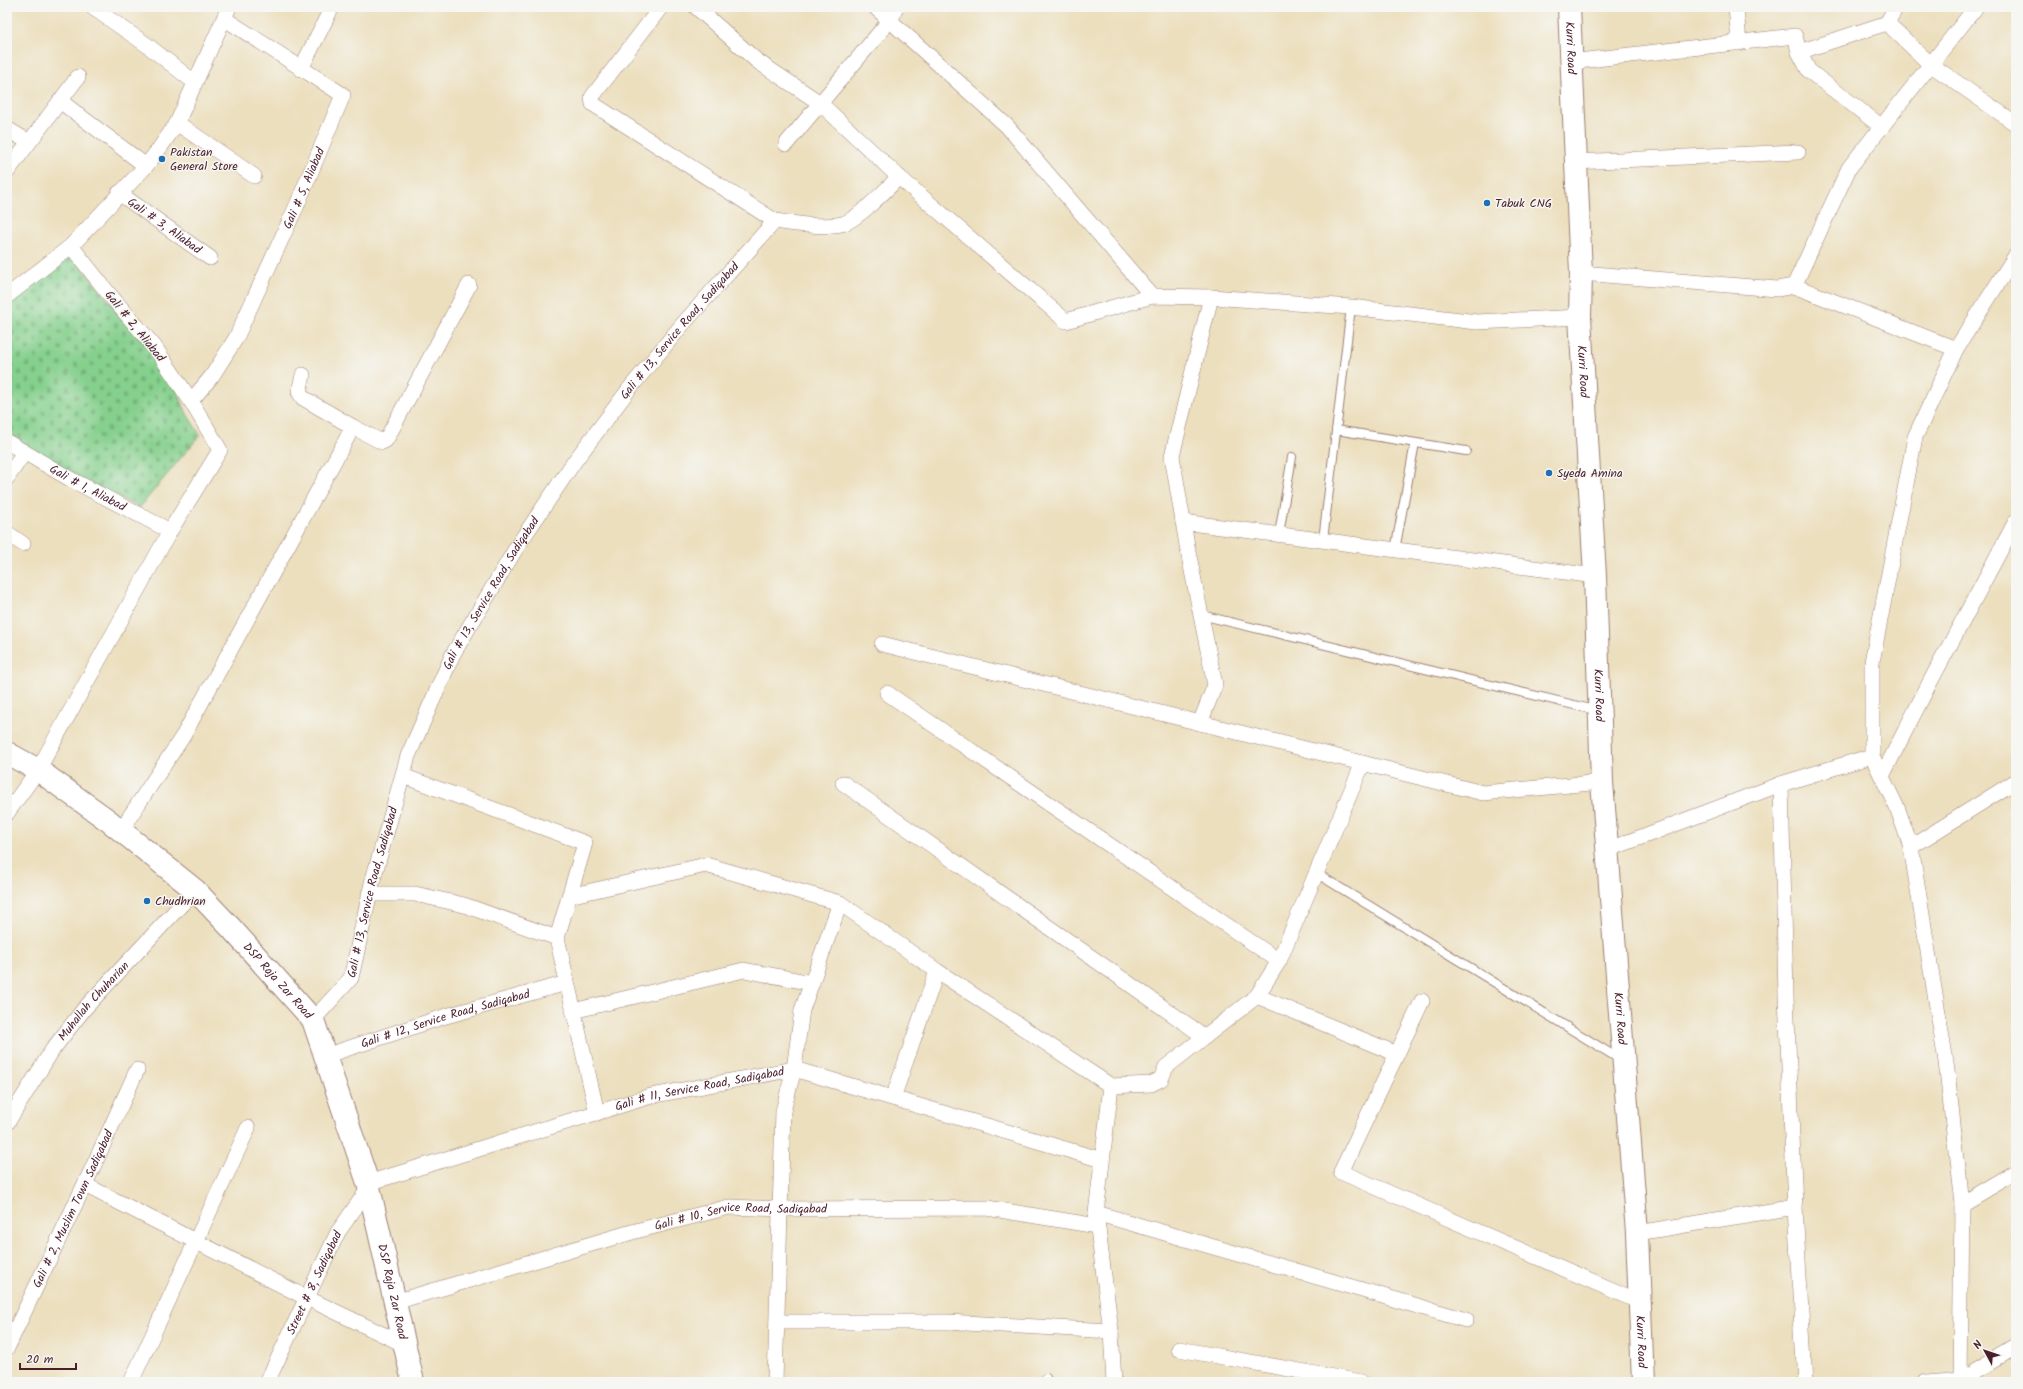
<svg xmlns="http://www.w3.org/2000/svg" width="2023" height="1389" viewBox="0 0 2023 1389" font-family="Kalam,sans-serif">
	<defs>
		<pattern id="cemetery-stones" width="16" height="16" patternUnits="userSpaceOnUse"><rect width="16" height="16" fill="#85d08d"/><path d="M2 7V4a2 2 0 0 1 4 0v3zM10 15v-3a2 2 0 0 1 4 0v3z" fill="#74b27a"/></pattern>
	</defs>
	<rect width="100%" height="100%" fill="#f6f6f2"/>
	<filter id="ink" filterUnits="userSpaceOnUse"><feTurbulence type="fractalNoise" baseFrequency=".025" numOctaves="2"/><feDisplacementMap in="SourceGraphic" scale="8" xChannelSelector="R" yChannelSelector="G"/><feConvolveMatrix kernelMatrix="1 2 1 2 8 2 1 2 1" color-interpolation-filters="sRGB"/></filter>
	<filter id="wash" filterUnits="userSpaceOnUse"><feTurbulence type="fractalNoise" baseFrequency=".012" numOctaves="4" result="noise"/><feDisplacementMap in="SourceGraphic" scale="16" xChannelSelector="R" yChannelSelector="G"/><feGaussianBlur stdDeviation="0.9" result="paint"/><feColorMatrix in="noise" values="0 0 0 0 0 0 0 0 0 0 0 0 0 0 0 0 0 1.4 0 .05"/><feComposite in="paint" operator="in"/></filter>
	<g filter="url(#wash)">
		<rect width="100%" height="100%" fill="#ecdfbe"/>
		<!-- cemetery -->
		<path fill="url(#cemetery-stones)" stroke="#68785c" d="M70 253 171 376 187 414 200 435 139 508 42 458 7 436V305Z"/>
	</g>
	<g filter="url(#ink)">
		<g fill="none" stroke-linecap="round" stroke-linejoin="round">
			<defs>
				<g id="lane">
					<path d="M1336 430 1466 451"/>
					<path d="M1279 534 1292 457"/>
					<path d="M1323 540 1351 307"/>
					<path d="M1395 550 1415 443"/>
					<path d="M1201 615 1599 711"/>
					<path d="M1316 873 1621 1060"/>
					<path d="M1046 1382V1378"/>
				</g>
				<g id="street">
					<path d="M92 7 147 45 189 78 196 80"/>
					<path d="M661 7 592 97 593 104 775 221C795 224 822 228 842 224 856 221 888 188 899 177"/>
					<path d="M696 7 757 61 820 103 899 177 1066 321 1152 296 1211 297 1351 307 1477 322 1580 317"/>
					<path d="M875 7 1007 126 1152 296"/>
					<path d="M1736 7 1739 43"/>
					<path d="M1887 23 1896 7"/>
					<path d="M1799 52 1809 71 1882 127"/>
					<path d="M1570 62 1795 36 1799 52 1887 23 1930 64 2016 124"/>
					<path d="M301 69 332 7"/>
					<path d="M60 101 146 166"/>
					<path d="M177 123 254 176"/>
					<path d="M7 129 29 142"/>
					<path d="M786 144 891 19 896 7"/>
					<path d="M1575 162 1798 152"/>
					<path d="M7 172 78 77"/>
					<path id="s1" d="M119 193 210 258"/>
					<path d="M1581 273 1777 289 1794 286 1956 349"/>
					<path d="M1794 286 1849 168 1976 7"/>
					<path d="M7 296 71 246 146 166 159 149 177 123 229 7"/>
					<path d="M303 375 299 392 303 398 353 427"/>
					<path id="s2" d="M191 401 212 376 236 338 297 205 343 95 225 19"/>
					<path id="s3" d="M7 442 72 480 170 531"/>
					<path d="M7 478 24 453"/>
					<path d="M1183 522 1595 576"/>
					<path d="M7 533 23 544"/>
					<path d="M882 644 1483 793 1602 782"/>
					<path d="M887 693 1279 961"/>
					<path d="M1200 723 1215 685 1188 551 1172 456 1211 297"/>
					<path d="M1872 756V662L1915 437 1956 349 2016 255"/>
					<path d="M1363 763 1279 961 1257 996 1397 1054"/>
					<path d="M403 776 585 843 557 938 597 1113"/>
					<path d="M1882 776 1929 684 2016 521"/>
					<path d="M843 783 1205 1037"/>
					<path d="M1781 784 1786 996 1795 1207"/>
					<path d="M7 813 38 770 170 531 220 450 191 401 154 346 109 294 71 246"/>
					<path d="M121 830 183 736 353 427 382 442 386 440 469 285"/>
					<path d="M1911 847 2016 781"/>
					<path d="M1607 850 1781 784 1872 756 1898 810 1911 847 1946 1062 1962 1204 1960 1382"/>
					<path d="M369 894H415L464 905 557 938"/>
					<path d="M569 896 706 865 840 903 937 971 1111 1086 1151 1084 1161 1079 1166 1067 1257 996"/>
					<path d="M1422 1001 1341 1172 1640 1302"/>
					<path d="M573 1011 744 970 812 983"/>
					<path id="s4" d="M313 1020 351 978 372 883 408 756 453 654 518 545 574 462 630 388 682 325 775 221"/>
					<path id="s5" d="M325 1056 446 1016 567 983"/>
					<path d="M1111 1086 1096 1213 1111 1331"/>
					<path d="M893 1098 937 971"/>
					<path id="s6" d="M7 1123 53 1049 84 1009 195 890"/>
					<path id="s7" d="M368 1183 651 1096 794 1069 1102 1160"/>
					<path d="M85 1185 307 1298 405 1345"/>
					<path d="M1962 1204 2016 1172"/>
					<path d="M1096 1213 1466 1320"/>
					<path d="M1637 1233 1795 1207 1805 1382"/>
					<path id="s8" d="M395 1302 632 1232 729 1207 781 1209 987 1208 1097 1226"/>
					<path d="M777 1322H948L1111 1331 1114 1382"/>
					<path id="s9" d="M7 1348 92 1169 137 1070"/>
					<path d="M1179 1349 1361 1382"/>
					<path d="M131 1382 248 1128"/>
					<path id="s10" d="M267 1382 338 1232 369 1188"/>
					<path d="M775 1382 783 1111 794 1069 802 1010 840 903"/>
					<path d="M1926 1382 1960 1379 2016 1346"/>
				</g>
				<g id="secondary">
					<path id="s11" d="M1569 7 1581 273 1580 317 1595 576 1602 782 1637 1233 1643 1382"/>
					<path id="s12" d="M7 753 38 770 109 821 195 890 232 929 313 1020 368 1183 413 1382"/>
				</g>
			</defs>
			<!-- lane casing -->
			<use href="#lane" stroke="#9b7f74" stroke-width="10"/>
			<!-- street casing -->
			<use href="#street" stroke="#9b7f74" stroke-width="16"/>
			<!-- secondary casing -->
			<use href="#secondary" stroke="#9b7f74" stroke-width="24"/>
			<!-- lane -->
			<use href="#lane" stroke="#fff" stroke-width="8"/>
			<!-- street -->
			<use href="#street" stroke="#fff" stroke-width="15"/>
			<!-- secondary -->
			<use href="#secondary" stroke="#fff" stroke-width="22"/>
		</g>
	</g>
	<!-- markers -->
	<g fill="#1f6fb2" stroke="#f6f6f2" stroke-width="1.5">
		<circle cx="162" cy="159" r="4"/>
		<circle cx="1487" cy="203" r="4"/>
		<circle cx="1549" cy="473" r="4"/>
		<circle cx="147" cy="901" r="4"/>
	</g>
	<g text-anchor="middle" stroke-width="3" stroke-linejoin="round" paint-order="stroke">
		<!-- street labels -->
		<g font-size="12" fill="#4a1f2b" stroke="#f6f6f2">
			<text dy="4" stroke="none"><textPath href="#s11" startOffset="41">Kurri Road</textPath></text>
			<text dy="4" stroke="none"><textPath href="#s2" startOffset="242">Gali # 5, Aliabad</textPath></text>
			<text dy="4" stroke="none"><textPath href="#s1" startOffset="56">Gali # 3, Aliabad</textPath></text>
			<text transform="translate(135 326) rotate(51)" y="4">Gali # 2, Aliabad</text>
			<text dy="4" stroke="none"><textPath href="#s4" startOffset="793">Gali # 13, Service Road, Sadiqabad</textPath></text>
			<text dy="4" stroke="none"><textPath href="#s11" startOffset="365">Kurri Road</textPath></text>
			<text dy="4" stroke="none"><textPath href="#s3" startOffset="93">Gali # 1, Aliabad</textPath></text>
			<text dy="4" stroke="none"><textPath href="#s4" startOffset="469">Gali # 13, Service Road, Sadiqabad</textPath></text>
			<text dy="4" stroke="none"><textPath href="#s11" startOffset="689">Kurri Road</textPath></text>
			<text dy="4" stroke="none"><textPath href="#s4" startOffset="145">Gali # 13, Service Road, Sadiqabad</textPath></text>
			<text dy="4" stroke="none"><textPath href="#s12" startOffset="356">DSP Raja Zar Road</textPath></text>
			<text dy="4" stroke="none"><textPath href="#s6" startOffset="150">Muhallah Chuharian</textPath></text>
			<text dy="4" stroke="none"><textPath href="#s11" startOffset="1013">Kurri Road</textPath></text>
			<text dy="4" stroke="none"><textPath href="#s5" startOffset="126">Gali # 12, Service Road, Sadiqabad</textPath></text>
			<text dy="4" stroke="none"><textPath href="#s7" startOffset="345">Gali # 11, Service Road, Sadiqabad</textPath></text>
			<text dy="4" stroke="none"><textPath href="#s9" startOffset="154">Gali # 2, Muslim Town Sadiqabad</textPath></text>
			<text dy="4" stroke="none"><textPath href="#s8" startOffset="358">Gali # 10, Service Road, Sadiqabad</textPath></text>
			<text dy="4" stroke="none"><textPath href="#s10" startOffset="110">Street # 8, Sadiqabad</textPath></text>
			<text dy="4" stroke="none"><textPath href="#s12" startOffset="692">DSP Raja Zar Road</textPath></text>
			<text dy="4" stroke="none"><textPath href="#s11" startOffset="1337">Kurri Road</textPath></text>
		</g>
		<!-- poi labels -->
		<g font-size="12" fill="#4a1f2b" stroke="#f6f6f2" text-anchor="start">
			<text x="170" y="156">Pakistan<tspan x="170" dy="14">General Store</tspan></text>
			<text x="1495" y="207">Tabuk CNG</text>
			<text x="1557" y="477">Syeda Amina</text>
			<text x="155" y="905">Chudhrian</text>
		</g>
	</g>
	<!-- margin -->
	<rect width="2023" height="1389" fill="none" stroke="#f6f6f2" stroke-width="24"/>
	<!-- north arrow -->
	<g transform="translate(1985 1351) rotate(310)" stroke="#f6f6f2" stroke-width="3" paint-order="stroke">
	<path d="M0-3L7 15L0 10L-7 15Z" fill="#4a1f2b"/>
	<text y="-6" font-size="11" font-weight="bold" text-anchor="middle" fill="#4a1f2b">N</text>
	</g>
	<!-- scale -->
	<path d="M20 1363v6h56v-6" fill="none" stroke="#4a1f2b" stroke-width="2"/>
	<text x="26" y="1363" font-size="12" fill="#4a1f2b" stroke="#f6f6f2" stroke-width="3" paint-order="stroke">20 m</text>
</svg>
